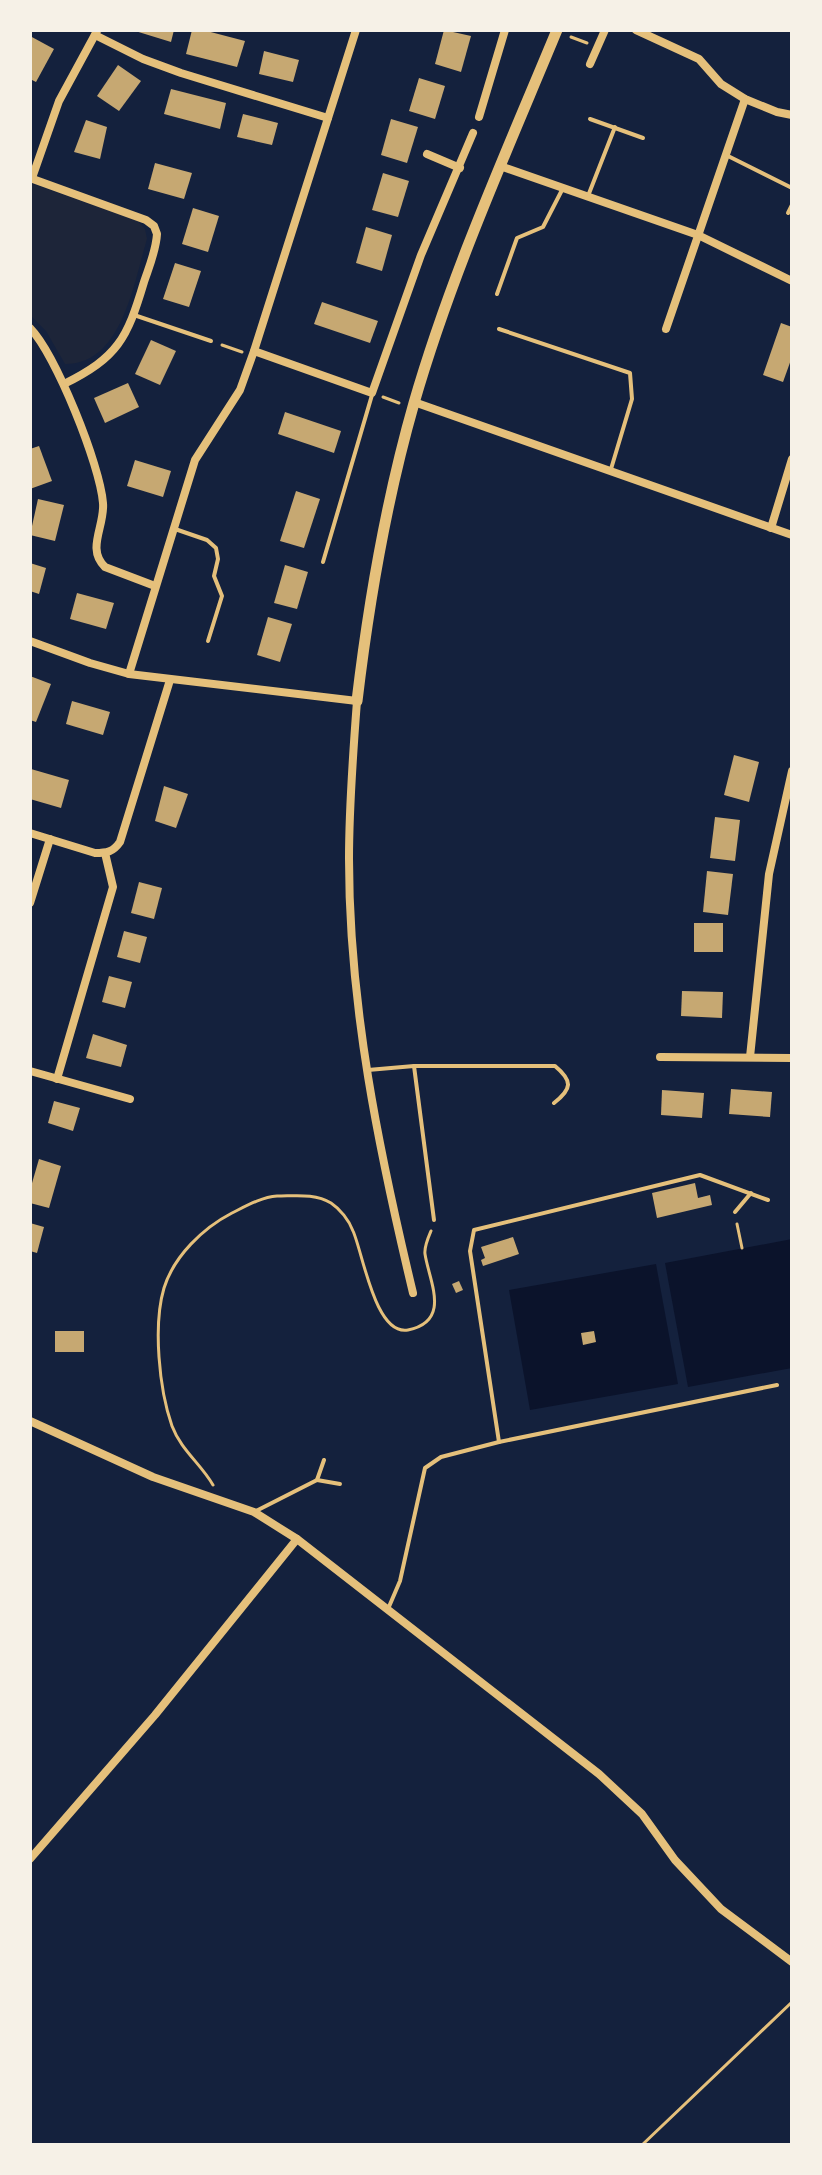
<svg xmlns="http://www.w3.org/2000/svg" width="822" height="2175" viewBox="0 0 822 2175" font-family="Raleway,sans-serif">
	<rect width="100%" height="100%" fill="#14213d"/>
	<!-- green -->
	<path fill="#1d2539" d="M30 183 138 221 145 229 147 239C134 282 122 365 65 364L46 331 30 315Z"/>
	<!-- water -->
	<g fill="#0b132b">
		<path d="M792 1239V1368L688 1387 665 1263Z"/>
		<path d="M656 1264 678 1384 530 1410 509 1290Z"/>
	</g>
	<!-- building -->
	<g fill="#c6a872">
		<path d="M132 30H174L171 42Z"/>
		<path d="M192 30H203L245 41 237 67 186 54Z"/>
		<path d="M444 30 471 36 461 72 435 64Z"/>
		<path d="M30 36 54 49 36 82 30 79Z"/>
		<path d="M264 51 299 60 293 82 259 74Z"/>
		<path d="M118 65 141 81 119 111 97 96Z"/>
		<path d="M419 78 445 86 435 119 409 111Z"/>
		<path d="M171 89 226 103 220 129 164 114Z"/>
		<path d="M243 114 278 123 272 145 237 137Z"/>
		<path d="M391 119 418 127 407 163 381 155Z"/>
		<path d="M86 120 107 127 100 159 74 152Z"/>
		<path d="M155 163 192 173 184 199 148 189Z"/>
		<path d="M383 173 409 181 398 217 372 210Z"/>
		<path d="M193 208 219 216 208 252 182 244Z"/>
		<path d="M366 227 392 235 382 271 356 263Z"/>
		<path d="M175 263 201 271 189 307 163 299Z"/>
		<path d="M322 302 378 321 370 343 314 324Z"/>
		<path d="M781 323 792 327V357L783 382 763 375Z"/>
		<path d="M151 340 176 351 160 385 135 374Z"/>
		<path d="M128 383 139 407 105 423 94 398Z"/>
		<path d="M285 412 341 431 334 453 278 434Z"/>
		<path d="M39 446 52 481 30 489V449Z"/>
		<path d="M135 460 171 471 163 497 127 486Z"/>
		<path d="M296 491 320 499 304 548 280 541Z"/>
		<path d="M38 499 64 505 55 541 30 535Z"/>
		<path d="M30 563 46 568 39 594 30 591Z"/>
		<path d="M285 565 308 572 297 609 274 603Z"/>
		<path d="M77 593 114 603 106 629 70 619Z"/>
		<path d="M268 617 292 624 280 662 257 655Z"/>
		<path d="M30 676 51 684 36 722 30 720Z"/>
		<path d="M72 701 110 712 103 735 66 724Z"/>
		<path d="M734 755 759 762 749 802 724 795Z"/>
		<path d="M31 769 69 780 61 808 30 799Z"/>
		<path d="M164 786 188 794 176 828 155 821Z"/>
		<path d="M715 817 740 820 735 861 710 858Z"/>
		<path d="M707 871 733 874 728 915 703 912Z"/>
		<path d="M139 882 162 888 154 919 131 913Z"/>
		<rect x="694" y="923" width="29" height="29"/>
		<path d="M124 931 147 937 140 963 117 957Z"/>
		<path d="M109 976 132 982 125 1008 102 1002Z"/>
		<path d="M682 991 723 992 722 1018 681 1016Z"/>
		<path d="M93 1034 127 1045 121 1067 86 1058Z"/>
		<path d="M731 1089 772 1092 770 1117 729 1114Z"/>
		<path d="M662 1090 704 1093 702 1118 661 1115Z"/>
		<path d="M54 1101 80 1108 73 1131 48 1123Z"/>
		<path d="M39 1159 61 1166 49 1208 30 1203V1190Z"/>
		<path d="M695 1183 698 1198 710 1195 712 1205 657 1218 652 1193Z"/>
		<path d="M30 1223 44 1227 37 1253 30 1251Z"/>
		<path d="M513 1237 519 1254 483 1266 481 1260 485 1258 481 1247Z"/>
		<path d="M459 1281 463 1290 456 1293 452 1284Z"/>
		<rect x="55" y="1331" width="29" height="21"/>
		<path d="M594 1331 596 1342 583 1345 581 1333Z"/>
	</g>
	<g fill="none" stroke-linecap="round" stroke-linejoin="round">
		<!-- path -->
		<g stroke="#e5c07b" stroke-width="3">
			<path d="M571 37 587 43"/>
			<path d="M222 345 242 352"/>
			<path d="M383 397 399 403"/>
			<path d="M737 1224 742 1248"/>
			<path d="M213 1485C201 1464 181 1450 172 1426 159 1389 153 1325 164 1288 174 1256 203 1228 232 1213 246 1206 262 1197 277 1196 295 1196 315 1193 331 1203 340 1209 349 1220 353 1231 363 1253 375 1336 408 1330 452 1321 429 1281 425 1254 424 1247 428 1238 431 1231"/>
			<path d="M642 2145 792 2002"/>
		</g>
		<!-- service -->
		<g stroke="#e5c07b" stroke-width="4">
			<path d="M590 119 643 138"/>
			<path d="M726 155 792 188"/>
			<path d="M588 196 615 127"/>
			<path d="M788 213 792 205"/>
			<path d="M497 294 517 238 543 227 562 190"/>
			<path d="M134 315 211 341"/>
			<path d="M499 329 630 373 632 399 611 469"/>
			<path d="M175 529 207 540 216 548 218 559 214 576 222 596 208 641"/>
			<path d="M323 562 372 395"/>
			<path d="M414 1066 434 1220"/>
			<path d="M368 1070 414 1066H555C573 1081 572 1089 554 1103"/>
			<path d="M735 1212 751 1193"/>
			<path d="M499 1442 470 1251 474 1230 700 1175 768 1200"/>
			<path d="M317 1480 340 1484"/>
			<path d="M256 1511 317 1480 324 1460"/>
			<path d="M388 1609 400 1581 425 1468 441 1457 499 1442 777 1385"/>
		</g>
		<!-- minor -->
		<g stroke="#e5c07b" stroke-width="8">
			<path d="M636 30 699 59 721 84 745 99 777 112 792 115"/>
			<path d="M95 35 143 59 181 73 328 118"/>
			<path d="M590 64 605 30"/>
			<path d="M479 117 505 30"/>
			<path d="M427 154 460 168"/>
			<path d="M500 166 698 235 792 281"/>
			<path d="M30 178 146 220 154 226 157 234C156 251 149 267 144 282 127 339 118 357 64 384"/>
			<path d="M32 178 59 101 97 31"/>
			<path d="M30 328C56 355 100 465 103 503 105 526 86 549 105 567L155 586"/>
			<path d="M666 329 745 99"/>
			<path d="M254 351 372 393 421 255 473 133"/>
			<path d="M414 402 792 535"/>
			<path d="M771 528 792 459"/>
			<path d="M30 641 90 663 129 674 357 701C353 753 349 806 349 859 349 1006 379 1151 413 1293"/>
			<path d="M129 674 195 460 240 390 254 351 356 30"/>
			<path d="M30 833 95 853C107 853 113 852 120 842L170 680"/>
			<path d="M30 903 50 839"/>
			<path d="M660 1057 792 1058"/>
			<path d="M750 1057 769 874 792 771"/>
			<path d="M30 1071 130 1099"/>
			<path d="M57 1079 113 887 105 853"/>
			<path d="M30 1421 153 1477 254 1512 297 1539 599 1774 642 1814 675 1860 721 1909 792 1962"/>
			<path d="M30 1859 155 1715 297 1539"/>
		</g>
		<!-- tertiary -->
		<path stroke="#e5c07b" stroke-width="11" d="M357 701C369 600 386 501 414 403 451 275 506 153 557 30"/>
	</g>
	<!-- border -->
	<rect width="822" height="2175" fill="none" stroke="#f6f1e7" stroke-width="64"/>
</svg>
